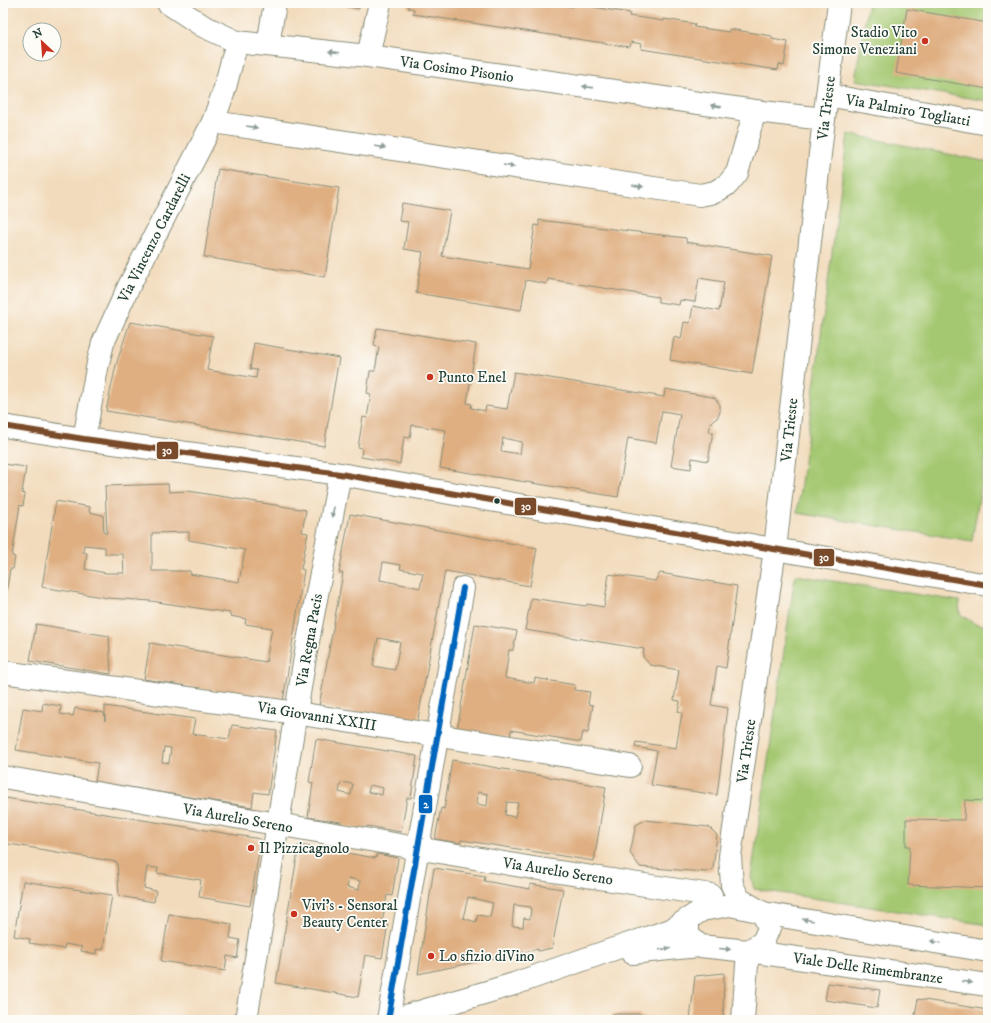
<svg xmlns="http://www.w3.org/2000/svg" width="991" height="1023" viewBox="0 0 991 1023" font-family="'IM FELL DW Pica',serif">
	<rect width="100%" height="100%" fill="#fdfcf7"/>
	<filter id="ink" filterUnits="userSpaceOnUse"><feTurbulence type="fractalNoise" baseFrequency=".025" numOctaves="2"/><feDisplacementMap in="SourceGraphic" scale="8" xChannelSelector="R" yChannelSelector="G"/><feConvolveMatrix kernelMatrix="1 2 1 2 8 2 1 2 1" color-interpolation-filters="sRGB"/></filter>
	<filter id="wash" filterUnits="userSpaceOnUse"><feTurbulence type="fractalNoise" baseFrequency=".012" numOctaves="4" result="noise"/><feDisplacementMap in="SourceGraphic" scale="16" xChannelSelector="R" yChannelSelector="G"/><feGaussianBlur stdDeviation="0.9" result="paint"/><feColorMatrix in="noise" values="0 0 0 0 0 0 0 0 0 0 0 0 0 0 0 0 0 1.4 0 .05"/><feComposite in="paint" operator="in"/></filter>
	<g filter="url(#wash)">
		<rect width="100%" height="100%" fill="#f2dbbc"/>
		<!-- green -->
		<g fill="#a4c871" stroke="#628252">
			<path d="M868 3H988V101L855 80Z"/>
			<path d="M848 134 988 162V444L972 541 797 513Z"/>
			<path d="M795 575 959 601 960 614 975 624 988 626V925L754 889 751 877Z"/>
		</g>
		<g id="blocks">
			<!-- building -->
			<g fill="#dfaf81" fill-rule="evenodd">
				<path d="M332 3H360L359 9 332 4Z"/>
				<path d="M409 3H546L573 7 574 4 630 13 629 16 664 21V19L695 24 694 27 729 32V29L772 36V39L788 42 784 66 779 64 778 70 641 49 642 44 631 42 630 47 413 14 414 9 408 8Z"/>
				<path d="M907 9 988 23V89L896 73Z"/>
				<path d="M218 169 339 188 325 277 204 257Z"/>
				<path d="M402 203 450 211 442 256 528 269 535 225 539 226V220L686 238V242L772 256 752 374 670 360 674 337 681 339 684 322 690 323 693 306 719 311 724 282 699 278 695 302 680 300 679 305 658 302V297L548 279 547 284 526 280 521 310 416 293 423 252 404 249 408 222 399 221Z"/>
				<path d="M130 322 213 336 207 370 256 378 257 370 250 369 254 343 339 358 324 446 106 411 116 365Z"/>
				<path d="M377 328 476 344 467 403 472 404 471 408 485 411 486 406 507 409 514 372 664 397 665 389 712 397 715 398 718 402 720 405V412L717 418 711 422 709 432H713L708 461 692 458 691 469 671 466 680 414 662 411 656 443 628 438 618 497 440 468 446 430 412 425 410 438 404 437 400 464 361 457 362 448 358 447 363 417 367 418 371 394 367 393 370 371H375L379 347 374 346ZM503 438 522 442 520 454 501 451Z"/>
				<path d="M3 464 26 467 22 493 25 494 23 506 20 505 12 556 15 557 13 569H10L4 606 3 605Z"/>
				<path d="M168 484 169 492 188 491 306 510 302 532 308 533 301 569 304 570 283 702 144 679 150 643 266 662 272 628 245 624 246 619 230 616V613L151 601 108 598 42 587 56 501 90 507 89 512 103 515 104 533H107L105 486ZM189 532V540L245 550 239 582 190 574V571H152V533ZM84 545 105 547V554H123L124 573H106L85 569 87 553 83 552Z"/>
				<path d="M350 514 537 548 530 586 445 571 417 724 319 706 343 573H339ZM383 562 401 565 400 569 423 573 420 588 380 580ZM378 638 400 642 395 670 373 666Z"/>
				<path d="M660 573 737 586 726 668 717 666 711 705 728 708 717 795 651 785 657 751 635 747 636 742 676 748 682 713 678 712 680 701 674 700 679 670 650 665 643 657 644 649 525 630 531 598 586 606 587 604 604 607 609 574 655 581Z"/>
				<path d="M36 624 109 636 111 674 30 661Z"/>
				<path d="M475 624 517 631 513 650H509L505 678 534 683 535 678 575 685 574 690 590 692 588 704 593 705 588 733 583 732 581 742 511 730 510 739 457 731Z"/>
				<path d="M43 703 61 706 60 714 73 716 75 708 104 713 105 721V706L195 719 192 734 229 739 232 725 277 731 268 794 254 792 252 807 95 782 98 763 16 750 23 708 42 711ZM164 747 171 748 169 763 162 762Z"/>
				<path d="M316 739 417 756 411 798H407L401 832 367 826 366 830 341 826V822L308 817 313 783 309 782ZM341 782 353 784 351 795 339 792ZM370 785 383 788 382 795 368 792Z"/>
				<path d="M452 760 606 787 594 861 461 840 460 843 435 839 441 808 444 809ZM478 792 488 794 487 806 477 804ZM507 802 518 803 515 817 505 815Z"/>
				<path d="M6 798 261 839 250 906 199 897 201 880 157 873 158 868 147 867 144 888 156 891 154 902 119 896 117 862 3 843V817Z"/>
				<path d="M965 800 988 801V888L908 885 910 846H906V819L964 820Z"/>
				<path d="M645 820 709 827 717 835 713 869 705 872 640 867 630 853 636 825Z"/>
				<path d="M299 845 376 858 377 854 398 858 392 896 387 895 382 923 388 924 382 958 365 955 358 997 276 983ZM349 878 360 881 359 890 347 887Z"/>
				<path d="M434 868 485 876 484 881 530 889V884L563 889 552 948 538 951V949L418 974ZM468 897 493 903 490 917 478 915 476 922 463 918ZM514 905 531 907 530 919 524 918 523 927 512 926Z"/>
				<path d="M23 881 112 895 103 950 96 949V954L81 951 82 947 65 944 64 949 43 945 29 943 30 939 14 936Z"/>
				<path d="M169 914 232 924 230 938 240 940 237 958 227 956 225 971 161 961Z"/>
				<path d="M724 973 723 1020H690L695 976Z"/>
				<path d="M828 983 880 990 877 1008 825 1000Z"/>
				<path d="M918 999 988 1010V1020H914Z"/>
				<path d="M612 1014H641V1017L655 1018V1020H612Z"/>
			</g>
		</g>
	</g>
	<g filter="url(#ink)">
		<use href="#blocks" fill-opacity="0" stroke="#888c78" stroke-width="1"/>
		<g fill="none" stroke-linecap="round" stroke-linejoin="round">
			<defs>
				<g id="minor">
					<path d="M168 3 203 26 237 42 368 56 755 111 824 119"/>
					<path d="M268 45 275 3"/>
					<path d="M368 56 380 3"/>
					<path d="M827 95 988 124"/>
					<path d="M213 122 700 195 715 192 728 184 737 173 755 111"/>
					<path d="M3 426 84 439 340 474 762 547 988 585"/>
					<path d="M84 439 98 363 103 343 129 286 213 122 224 91 237 42"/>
					<path d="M3 672 296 713 630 766"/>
					<path d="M3 777 533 868 711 895"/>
					<path d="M763 913 739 899 732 885 730 856 775 549 824 119 839 3"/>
					<path d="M748 951 700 946 688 935V919L702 910 730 905 754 910"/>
					<path d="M632 953 678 948 700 946"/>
					<path d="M246 1020 305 657 340 474"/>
					<path d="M388 1020 463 588"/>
					<path d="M392 1020 514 984 611 950 671 930 688 919"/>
				</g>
				<g id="tertiary">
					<path d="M763 913 988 951"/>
					<path d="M748 951 988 985"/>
					<path d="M748 951 763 942 769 928 763 913"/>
					<path d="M743 1020 748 951"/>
				</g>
			</defs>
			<!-- minor casing -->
			<use href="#minor" stroke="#888c78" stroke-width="24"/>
			<!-- tertiary casing -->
			<use href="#tertiary" stroke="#888c78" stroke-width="24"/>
			<!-- minor -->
			<use href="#minor" stroke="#fff" stroke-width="22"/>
			<!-- tertiary -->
			<use href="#tertiary" stroke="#fff" stroke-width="22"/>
			<defs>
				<path id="bus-1" d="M3 426 84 439 340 474 762 547 988 585"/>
				<path id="bus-2" d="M388 1020 463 588"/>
			</defs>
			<!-- bus-1 casing -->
			<use href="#bus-1" stroke="#fdfcf7" stroke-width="9"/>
			<!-- bus-2 casing -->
			<use href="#bus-2" stroke="#fdfcf7" stroke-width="9"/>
			<!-- bus-1 -->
			<use href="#bus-1" stroke="#7a4b2a" stroke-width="6"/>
			<!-- bus-2 -->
			<use href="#bus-2" stroke="#0065bd" stroke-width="6"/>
		</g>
		<!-- one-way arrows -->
		<defs><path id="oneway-solid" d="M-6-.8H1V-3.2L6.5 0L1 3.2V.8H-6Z"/></defs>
		<g fill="#8f9e9a">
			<use href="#oneway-solid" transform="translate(334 52) rotate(-173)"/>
			<use href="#oneway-solid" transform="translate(588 87) rotate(-172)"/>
			<use href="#oneway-solid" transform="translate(716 106) rotate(-172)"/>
			<use href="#oneway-solid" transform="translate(252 127) rotate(9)"/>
			<use href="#oneway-solid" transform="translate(380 147) rotate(9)"/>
			<use href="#oneway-solid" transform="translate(509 166) rotate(9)"/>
			<use href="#oneway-solid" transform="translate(638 186) rotate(9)"/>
			<use href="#oneway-solid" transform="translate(333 512) rotate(101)"/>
			<use href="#oneway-solid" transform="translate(808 920) rotate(-170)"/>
			<use href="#oneway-solid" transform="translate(936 942) rotate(-170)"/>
			<use href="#oneway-solid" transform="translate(665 949) rotate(-6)"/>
			<use href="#oneway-solid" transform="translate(725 949) rotate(5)"/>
			<use href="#oneway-solid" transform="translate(967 982) rotate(8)"/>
		</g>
	</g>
	<!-- markers -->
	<g fill="#c8321e" stroke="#fdfcf7" stroke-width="1.5">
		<circle cx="925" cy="41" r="4"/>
		<circle cx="430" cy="377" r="4"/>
		<circle cx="251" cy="848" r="4"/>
		<circle cx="294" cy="914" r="4"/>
		<circle cx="431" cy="956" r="4"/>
	</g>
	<circle fill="#1f3d34" stroke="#fdfcf7" stroke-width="1.5" cx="497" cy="501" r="3.5"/>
	<g text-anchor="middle" stroke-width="3.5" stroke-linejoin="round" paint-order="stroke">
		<!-- poi labels -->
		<g font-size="15" fill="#1f3d34" stroke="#fdfcf7" text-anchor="start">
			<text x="917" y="37" text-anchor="end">Stadio Vito<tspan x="917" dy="17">Simone Veneziani</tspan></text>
			<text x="438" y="382">Punto Enel</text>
			<text x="259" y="853">Il Pizzicagnolo</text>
			<text x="302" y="910">Vivi's - Sensoral<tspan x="302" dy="17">Beauty Center</tspan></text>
			<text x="439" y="961">Lo sfizio diVino</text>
		</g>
		<!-- street labels -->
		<g font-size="15" fill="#1f3d34" stroke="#fdfcf7">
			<text transform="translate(457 69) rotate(8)" y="5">Via Cosimo Pisonio</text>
			<text transform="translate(826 108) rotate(-83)" y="5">Via Trieste</text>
			<text transform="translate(908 110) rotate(10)" y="5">Via Palmiro Togliatti</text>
			<text transform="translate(154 238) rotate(-63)" y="5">Via Vincenzo Cardarelli</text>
			<text transform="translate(789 430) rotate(-84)" y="5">Via Trieste</text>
			<text transform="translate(309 640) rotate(-80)" y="5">Via Regna Pacis</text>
			<text transform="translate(317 716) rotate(9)" y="5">Via Giovanni XXIII</text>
			<text transform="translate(746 751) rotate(-82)" y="5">Via Trieste</text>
			<text transform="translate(238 818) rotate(10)" y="5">Via Aurelio Sereno</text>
			<text transform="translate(558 871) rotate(9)" y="5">Via Aurelio Sereno</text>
			<text transform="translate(868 968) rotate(8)" y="5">Viale Delle Rimembranze</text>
		</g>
	</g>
	<g stroke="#fdfcf7" stroke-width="1.5">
		<rect x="156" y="441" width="23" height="19" rx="4" fill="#7a4b2a"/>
		<rect x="514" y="497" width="23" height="19" rx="4" fill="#7a4b2a"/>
		<rect x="813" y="548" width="22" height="19" rx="4" fill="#7a4b2a"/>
		<rect x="418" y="794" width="15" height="20" rx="4" fill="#0065bd"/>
	</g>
	<g font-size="11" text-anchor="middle" font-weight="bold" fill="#fff">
		<text x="167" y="454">30</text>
		<text x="526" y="510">30</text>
		<text x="824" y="561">30</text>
		<text x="426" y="808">2</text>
	</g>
	<!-- margin -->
	<rect width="991" height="1023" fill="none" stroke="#fdfcf7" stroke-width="16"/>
	<!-- north arrow -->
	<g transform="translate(42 42) rotate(334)"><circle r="19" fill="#fdfcf7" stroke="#a4b0a9"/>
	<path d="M0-3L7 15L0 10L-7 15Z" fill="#c8321e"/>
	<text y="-6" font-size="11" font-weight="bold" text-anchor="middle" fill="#1f3d34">N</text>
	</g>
</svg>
